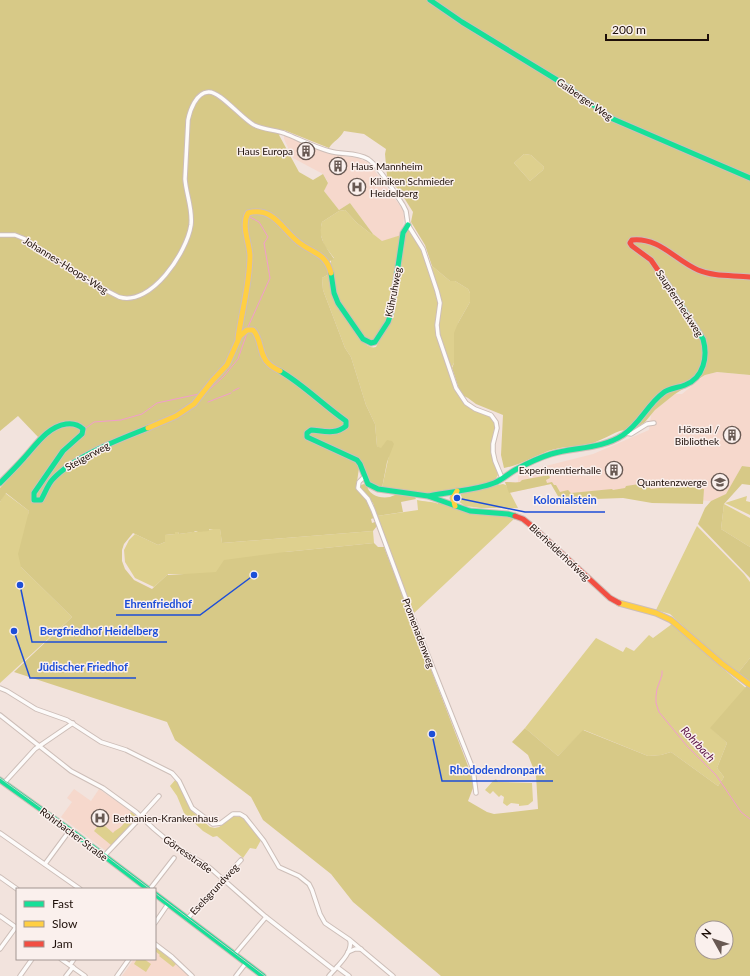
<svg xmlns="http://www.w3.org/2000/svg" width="750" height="976" viewBox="0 0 750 976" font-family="Lato,sans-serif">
	<rect width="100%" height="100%" fill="#f2e3dd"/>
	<!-- built -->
	<g fill="#f6d8cc">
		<path d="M284 135 330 154 358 158 369 163 403 210 404 218 401 235 382 242 373 234 350 203 339 210 324 191 328 182 323 174 293 158 284 139Z"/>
		<path d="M717 372 750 375V467L742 466 726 495 711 501 556 492 551 484 509 493 505 482H518V473L593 454 649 430 651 415 655 410 675 394H682L705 375Z"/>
		<path d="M74 789 91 801 99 789 139 817 106 851 61 817 72 802 67 798Z"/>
		<path d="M155 946 168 956 189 976H122L134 959H155Z"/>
	</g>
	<!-- green -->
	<g fill="#ded08e">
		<path d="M524 154 531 155 544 167 543 170 530 181 514 163Z"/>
		<path d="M345 210 357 223 371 234H373L382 241 401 235 389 317 376 339 371 341 365 339 337 298 333 269 331 265V260L334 258 324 245 320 232 322 222 339 211Z"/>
		<path d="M408 230 422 249 429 267 432 266 450 281H455L468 289 470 293V302L458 323 454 363 449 372C452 383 456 396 465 403 475 412 490 411 495 425L494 462 498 475 495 480 491 482 428 494 382 488 389 455 377 446 375 424 366 405 351 357 345 348 323 290 322 278 329 274 326 263 328 265 332 289 360 339C364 343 370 349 376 347L388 324 405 234Z"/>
		<path d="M503 484 506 485 518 508H481L465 506 458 501 462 492Z"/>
		<path d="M5 493 29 511 21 567 72 617 0 683V502Z"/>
		<path d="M747 496 746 501 750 502V515L725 503Z"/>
		<path d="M417 500C423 502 434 501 438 504L437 502 438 501 447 505H444L470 514 500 515 515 518 413 614 377 516 418 510Z"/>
		<path d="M724 504 750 518V547L721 529Z"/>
		<path d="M697 526 744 574 750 582V658L738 673 720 660 670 614 656 610Z"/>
		<path d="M220 528 222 543 373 531 374 543 285 552 286 574H168L154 587 135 578 125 562 124 550 129 540 135 534 158 545 165 542V535L175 534V532H178L179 534Z"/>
		<path d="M672 624 715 662 746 688 711 728 727 743 717 768 724 777 718 786 671 752 661 755 648 756 584 730 558 756 525 728 596 638 623 652 626 647 634 651 649 635 653 638Z"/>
		<path d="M176 779 193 812 210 827 215 828 219 827 234 816 242 817 261 840 256 849 250 848 243 858 217 836 213 837 203 831 184 813 177 796 170 786Z"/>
		<path d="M496 779 498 782 532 783 533 801 528 805 519 806V804L511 803 507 806 503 803 504 797 501 795 499 797 493 791 490 794 485 790 493 781Z"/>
		<path d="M131 812 138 817 111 845 94 831 98 826H105L113 833C117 828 124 828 125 819Z"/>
		<path d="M155 946 176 964 173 967 159 956 160 955 155 951Z"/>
		<path d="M137 959H144L151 964 146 972 134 964Z"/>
	</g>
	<!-- forest -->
	<g fill="#d7c987" fill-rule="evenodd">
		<path d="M0 0H750V375L717 372 705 375 675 394 655 410 645 422 633 430C620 427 606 439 593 443 578 447 562 446 548 451 533 457 520 465 504 468L501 455 503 415 476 404 468 398 464 396 459 389 452 368 454 363V333L458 323 470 302V293L468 289 455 281H450L432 266 425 245 411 222 413 212 401 193 387 176 385 154 386 149 364 134 344 131C339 140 334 140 329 148L284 130 279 135 299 172 313 180 323 174 328 183 324 191 339 210 350 203 373 234H371L357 223 345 210 339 211 322 222C318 239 325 245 334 259L326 263 329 274 322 278 323 290 345 348 351 357 366 405 375 424 377 446 381 448 387 440 392 441 394 444 387 462 382 488 369 483 359 468 356 489 366 499 374 518 371 519 372 523 375 522 377 526 373 531 222 543 220 529H209V531L198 532 197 531H195L194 532 179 534 178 532H175V534L165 535V542L158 545 133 533 124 544 122 550V561L125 569 134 580 152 589 168 574V575L216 572 224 560 285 552 374 543 378 547H384L473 779V788L468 801 487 812 494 814 538 809 536 775 528 755 512 742 525 728 558 756 583 730 648 756 661 755 671 752 718 786 724 777 717 768 727 743 710 728 750 682V976H441L353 902 331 874 263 820 251 797 175 740 167 722 14 672 72 617 21 567 18 554 29 511 6 493 0 502V488L22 464 44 439 39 438 18 416 0 431ZM524 154 531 155 544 167 543 170 530 181 514 163ZM702 928H726V952H702Z"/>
		<path d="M742 466 750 467V485L742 484 724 504 721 529 750 547V578L698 524 705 508 711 501 726 494Z"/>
		<path d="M549 475 550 478 546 480 547 483 552 482 554 485H556L560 492 568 490 571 493 612 489 613 490 625 488 626 486 646 483 651 489 667 487 669 484C677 484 686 484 695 487 698 488 700 489 704 489L703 504 652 503 623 498 567 500 559 498 551 484 509 493 505 482C510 482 516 483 520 482L522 480Z"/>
		<path d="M364 484 367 485C368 495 380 499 390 497 393 496 396 494 398 494 403 493 410 495 414 496L416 499 401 502 403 512 377 516 373 503 360 489 361 485Z"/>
		<path d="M750 658V682L738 673Z"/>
	</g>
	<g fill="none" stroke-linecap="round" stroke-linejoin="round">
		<!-- stream -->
		<g stroke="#f29cce" stroke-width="1">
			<path d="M248 216 259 222 268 237 264 243 270 278 248 327"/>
			<path d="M210 389 224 376 238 359 247 333"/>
			<path d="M233 391 239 388"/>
			<path d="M208 402 231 393"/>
			<path d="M86 428 94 422 121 420 142 414 157 403 199 394"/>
			<path d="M662 671V675L657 689 656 696V703L659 712 687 746 716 775 741 812 750 819"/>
		</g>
		<defs>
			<g id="street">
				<path d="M0 235H15L25 239 86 280 119 297C151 307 187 252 191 225 193 209 186 194 185 179L188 120C190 110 196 93 208 92 219 90 242 119 254 125 263 129 274 130 284 133 299 139 314 147 329 151 342 155 356 152 368 159 379 166 395 193 403 205L406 211 408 225 423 249 437 291 440 303 437 325 438 335 456 388 466 403 475 409 491 415 496 422 497 428 493 444V452L495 461 502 478"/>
				<path d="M626 433 631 434 647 424 654 423"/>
				<path d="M364 477 359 482 358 488 368 499 373 510 412 615 473 769 476 793"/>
				<path d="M0 688 7 691 36 709 67 720 101 742 126 750 172 773 179 781 192 808 213 824 221 823 233 814H240L245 817 264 841 279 867 299 876 309 884 312 890 320 914 325 923 350 940 393 976"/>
				<path d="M0 715 71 771 103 788 136 812 154 829 173 845 209 867 266 917 334 970"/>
				<path d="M4 783 35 749 73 723"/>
				<path d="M141 816 159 796"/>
				<path d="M0 833 80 889"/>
				<path d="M104 856 141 817"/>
				<path d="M45 864 70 830"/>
				<path d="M0 877 17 889"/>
				<path d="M150 889 174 858"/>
				<path d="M0 916 17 928"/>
				<path d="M187 919 241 860"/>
				<path d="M155 923 168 904"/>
				<path d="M155 944 172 957 192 976"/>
				<path d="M0 949 16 927"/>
				<path d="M348 952 355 949H361"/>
				<path d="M235 954 266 917"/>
				<path d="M61 959 85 976"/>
				<path d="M70 965 74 959"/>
				<path d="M337 967 349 976"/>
				<path d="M20 976 32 959"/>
				<path d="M66 976 73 967"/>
				<path d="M117 976 129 959"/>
				<path d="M236 976 246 963"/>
				<path d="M329 976C336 967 353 953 350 941"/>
			</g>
			<g id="fast">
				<path d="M430 0 462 22 562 83 613 119 750 178"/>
				<path d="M331 273 334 293 338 303 363 339 371 343 375 342 388 322 391 313 403 233 408 225"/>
				<path d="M280 371C304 385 323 405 346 421V426C335 435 324 431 311 430L307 433V437L357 460 360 464 368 484 378 489 428 496 470 511 508 514 515 516"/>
				<path d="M0 483C8 475 16 467 24 458 36 445 47 427 66 424 73 423 78 424 83 429L82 434 63 451 34 493V500H41C45 493 48 484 53 479 73 457 120 439 148 428"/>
				<path d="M429 496C450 491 474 491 494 483 502 480 508 474 515 470 526 464 538 458 551 454 575 447 602 449 623 435 640 424 647 405 663 393 669 388 678 388 685 385 704 378 708 356 703 339L664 279"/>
				<path d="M0 780 70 830 148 889"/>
				<path d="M155 894 263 976"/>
			</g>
			<g id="slow">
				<path d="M238 338C242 310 250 283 250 255 249 242 241 225 248 213 275 206 283 232 301 244 315 254 326 254 331 273"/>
				<path d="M148 428 176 416 194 404 212 381 227 365 240 336 247 330H253C262 339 259 356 269 364 272 367 276 369 280 371"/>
				<path d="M455 506 453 498 457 491"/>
				<path d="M619 603 656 613 671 620 721 663 750 685"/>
			</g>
			<g id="jam">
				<path d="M664 279 651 260 632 246 630 243 632 240C659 237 675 260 698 270 714 277 733 275 750 277"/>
				<path d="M515 516 523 519 533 527 610 598 619 603"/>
			</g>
		</defs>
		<!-- street casing -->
		<use href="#street" stroke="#cdbeb8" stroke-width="5.5"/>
		<!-- fast casing -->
		<use href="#fast" stroke="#cdbeb8" stroke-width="7"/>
		<!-- slow casing -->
		<use href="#slow" stroke="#cdbeb8" stroke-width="7"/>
		<!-- jam casing -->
		<use href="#jam" stroke="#cdbeb8" stroke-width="7"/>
		<!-- street -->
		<use href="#street" stroke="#fdfbfa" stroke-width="3.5"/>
		<!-- fast -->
		<use href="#fast" stroke="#16e098" stroke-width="5"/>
		<!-- slow -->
		<use href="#slow" stroke="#ffcf43" stroke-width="5"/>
		<!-- jam -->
		<use href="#jam" stroke="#f24e42" stroke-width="5"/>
		<!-- tram -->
		<g stroke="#cdcac8" stroke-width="1">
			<path d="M0 778 69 828 150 889"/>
			<path d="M155 893 265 976"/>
		</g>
	</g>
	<!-- icons -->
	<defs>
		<symbol id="building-ring" viewBox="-11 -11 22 22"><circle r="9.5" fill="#faf0ed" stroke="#685953" stroke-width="1.5"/><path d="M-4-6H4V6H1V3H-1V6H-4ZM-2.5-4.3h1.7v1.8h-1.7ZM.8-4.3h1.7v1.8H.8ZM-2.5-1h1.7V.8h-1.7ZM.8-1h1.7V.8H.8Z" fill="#685953"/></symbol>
		<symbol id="hospital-ring" viewBox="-11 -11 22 22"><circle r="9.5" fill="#faf0ed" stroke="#685953" stroke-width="1.5"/><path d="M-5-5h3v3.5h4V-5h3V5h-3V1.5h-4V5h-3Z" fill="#685953"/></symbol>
		<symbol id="school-ring" viewBox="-11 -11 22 22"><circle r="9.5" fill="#faf0ed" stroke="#685953" stroke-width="1.5"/><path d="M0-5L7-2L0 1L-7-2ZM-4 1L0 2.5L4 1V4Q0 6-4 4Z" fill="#685953"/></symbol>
	</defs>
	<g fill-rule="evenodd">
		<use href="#building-ring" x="296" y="141" width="20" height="20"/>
		<use href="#building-ring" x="328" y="156" width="20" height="20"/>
		<use href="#hospital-ring" x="347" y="177" width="20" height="20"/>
		<use href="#building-ring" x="722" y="425" width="20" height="20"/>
		<use href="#building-ring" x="604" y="460" width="20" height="20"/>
		<use href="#school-ring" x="710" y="472" width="20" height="20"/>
		<use href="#hospital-ring" x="90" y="808" width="20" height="20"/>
	</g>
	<g text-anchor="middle" stroke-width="3" stroke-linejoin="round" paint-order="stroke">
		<!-- street labels -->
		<g font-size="10" fill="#1e0f09" stroke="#faf0ed">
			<text transform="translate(585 99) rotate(35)" y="4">Gaiberger Weg</text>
			<text transform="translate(66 265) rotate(32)" y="4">Johannes-Hoops-Weg</text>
			<text transform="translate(393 292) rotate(-79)" y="4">Kühruhweg</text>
			<text transform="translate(680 303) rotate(57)" y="4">Saupfercheckweg</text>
			<text transform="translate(87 456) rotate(-29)" y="4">Steigerweg</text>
			<text transform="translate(560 552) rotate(43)" y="4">Bierhelderhofweg</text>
			<text transform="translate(419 633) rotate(69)" y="4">Promenadenweg</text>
			<text transform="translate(74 834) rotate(37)" y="4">Rohrbacher Straße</text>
			<text transform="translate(188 854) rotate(35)" y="4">Görresstraße</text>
			<text transform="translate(214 889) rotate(-47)" y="4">Eselsgrundweg</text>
		</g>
		<!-- poi labels -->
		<g font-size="10" fill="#1e0f09" stroke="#faf0ed" text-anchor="end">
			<text x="293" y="155">Haus Europa</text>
			<text x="351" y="170" text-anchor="start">Haus Mannheim</text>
			<text x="370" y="185" text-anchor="start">Kliniken Schmieder<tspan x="370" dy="12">Heidelberg</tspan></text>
			<text x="719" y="433">Hörsaal /<tspan x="719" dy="12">Bibliothek</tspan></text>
			<text x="601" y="474">Experimentierhalle</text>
			<text x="707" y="486">Quantenzwerge</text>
			<text x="113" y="822" text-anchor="start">Bethanien-Krankenhaus</text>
		</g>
		<!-- water labels -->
		<g font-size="11" font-style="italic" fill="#570e42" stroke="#faf0ed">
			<text transform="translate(698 744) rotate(47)" y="4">Rohrbach</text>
		</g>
	</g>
	<!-- callouts -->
	<path fill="none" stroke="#1d4ed8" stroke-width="1.5" d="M457 498L525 512H605M254 575L200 615H116M20 585L32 642H167M14 631L30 678H136M432 734L442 781H553"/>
	<g fill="#1d4ed8" stroke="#faf0ed" stroke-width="1.5">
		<circle cx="457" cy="498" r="4"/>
		<circle cx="254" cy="575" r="4"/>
		<circle cx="20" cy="585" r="4"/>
		<circle cx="14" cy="631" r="4"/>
		<circle cx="432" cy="734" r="4"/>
	</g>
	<g font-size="11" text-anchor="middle" font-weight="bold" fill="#1d4ed8" stroke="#faf0ed" stroke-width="3" stroke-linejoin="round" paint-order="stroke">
		<text x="565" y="504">Kolonialstein</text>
		<text x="158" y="608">Ehrenfriedhof</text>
		<text x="99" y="635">Bergfriedhof Heidelberg</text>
		<text x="83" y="671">Jüdischer Friedhof</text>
		<text x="497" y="774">Rhododendronpark</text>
	</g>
	<!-- legend -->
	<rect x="16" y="888" width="140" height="72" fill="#faf0ed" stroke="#a29692"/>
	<rect x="24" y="901" width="20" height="6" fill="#16e098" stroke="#a29692"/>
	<text x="52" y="908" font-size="12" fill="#1e0f09">Fast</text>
	<rect x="24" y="921" width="20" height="6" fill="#ffcf43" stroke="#a29692"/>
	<text x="52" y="928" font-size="12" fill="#1e0f09">Slow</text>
	<rect x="24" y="941" width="20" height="6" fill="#f24e42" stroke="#a29692"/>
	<text x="52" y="948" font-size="12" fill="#1e0f09">Jam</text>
	<!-- north arrow -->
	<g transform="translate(714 940) rotate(309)"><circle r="19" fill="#faf0ed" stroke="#a29692"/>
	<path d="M0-3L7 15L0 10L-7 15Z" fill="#685953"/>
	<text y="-6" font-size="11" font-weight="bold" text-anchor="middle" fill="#1e0f09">N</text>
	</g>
	<!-- scale -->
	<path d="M606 34v6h102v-6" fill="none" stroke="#1e0f09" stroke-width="2"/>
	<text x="612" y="34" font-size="12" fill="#1e0f09" stroke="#faf0ed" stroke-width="3" paint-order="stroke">200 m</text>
</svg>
